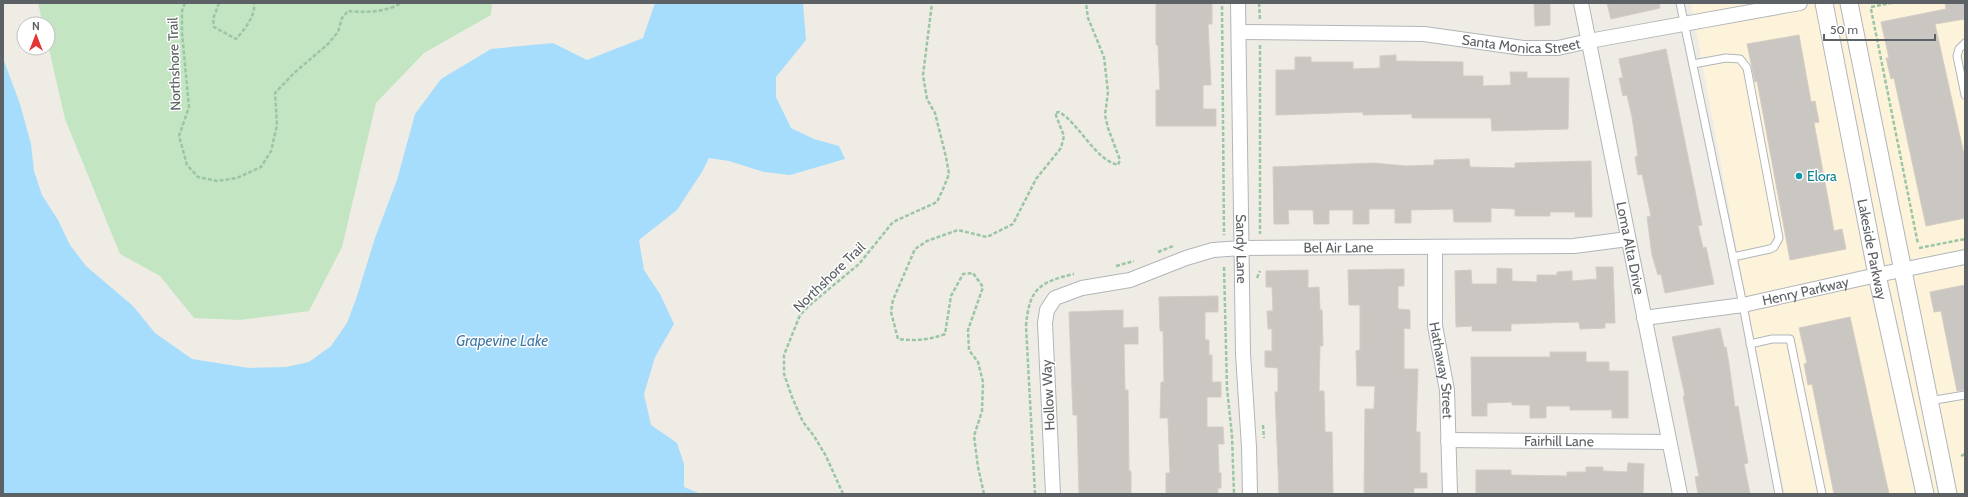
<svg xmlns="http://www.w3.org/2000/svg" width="1968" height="497" viewBox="0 0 1968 497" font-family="Cabin,sans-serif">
	<rect width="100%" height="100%" fill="#eeece5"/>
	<!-- commercial -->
	<path fill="#fdf3db" d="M1691 3H1965V494H1785L1750 320Z"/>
	<!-- green -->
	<path fill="#c4e5c2" d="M38 3H492L491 15 424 53 376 103 342 247 309 311 240 320 194 318 160 276 120 254 65 119 48 45V24H43Z"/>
	<!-- water -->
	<path fill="#a6ddfd" d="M655 3H803L806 40 776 77V97L791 128 814 139 839 146 845 159 790 175 764 172 729 161 709 158 702 172 677 210 639 240 644 270 660 294 674 324 655 357 644 394 651 425 677 443 684 464V487L701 494H3V58L20 104 31 144 34 171 42 195 58 220 70 245 86 266 133 306 155 333 192 359 249 368 286 367 309 362 331 346 347 323 357 296 375 238 397 180 415 114 441 79 491 49 553 43 587 60 643 38Z"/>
	<!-- building -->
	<g fill="#cac7c2" stroke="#d3cdc3">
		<path d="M1156 3H1212V24H1208L1211 85H1203V109H1216V126H1156V90H1160L1158 45H1156Z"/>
		<path d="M1534 3H1550V25L1535 26Z"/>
		<path d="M1607 3H1659L1660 8 1611 19Z"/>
		<path d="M1945 3H1965V19L1935 24 1965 159V218L1926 226 1894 78 1891 79 1886 58H1889L1881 22 1946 9Z"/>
		<path d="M1799 35 1811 102 1815 101 1819 122 1814 123 1834 231 1842 229 1846 249 1790 260 1757 81 1755 82 1747 44Z"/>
		<path d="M1666 49 1702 225 1698 226 1703 248 1706 247 1714 284 1665 293 1661 274 1658 275 1652 255 1647 217 1651 216 1642 174 1638 175 1635 157 1638 156 1632 117 1627 95 1623 96 1619 78H1623L1619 59Z"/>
		<path d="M1396 55V61L1463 62V76H1483V86L1511 85 1510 72H1527V78H1569L1568 129 1492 131 1491 118H1412V114L1363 115V112L1276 115V70H1295V57H1311V62H1353V69L1380 68V56Z"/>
		<path d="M1469 159 1470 167 1515 168V163L1591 161 1592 217H1575V212H1550V216H1515V209L1491 208V222H1454L1453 209 1411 210V223H1395V209H1369V224H1353V210H1329V224H1314L1313 210H1288L1289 224H1274L1273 167 1374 163 1406 166 1434 165V160Z"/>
		<path d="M1596 267H1613L1615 323H1605V328L1580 329 1579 322 1511 324V331H1472V326L1456 327 1455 271 1471 270 1472 284H1497V268L1512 269V281L1537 282V275H1557V272L1572 271V281L1597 279Z"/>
		<path d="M1404 269V286H1398V309L1410 310V329L1404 328V369H1418L1416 432H1420V473H1427V488H1414V494H1364L1365 409H1374L1375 386H1357L1356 351 1360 350V305H1349L1348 270Z"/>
		<path d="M1308 270V288L1319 287 1320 310H1322L1323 346H1320L1319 391H1324L1325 432H1332L1333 494H1279L1275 392H1278V368L1265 367V351H1272V329H1268L1267 311H1273L1272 287H1266V271Z"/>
		<path d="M1965 285V390L1957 391 1941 311 1934 312 1930 292Z"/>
		<path d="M1218 296V312H1205V340H1209V355H1212V382H1221V397H1207V427H1223L1224 444H1218L1219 473H1221V488H1218V494H1166V473H1170L1168 418H1160L1161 382H1164L1163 331H1160L1159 297Z"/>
		<path d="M1123 310V328L1138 327V344H1124L1125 390H1128L1129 471H1131V494H1079L1077 415H1073L1069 312Z"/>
		<path d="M1850 317 1863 375 1889 494H1834L1812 384 1808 385 1804 364 1807 363 1799 328Z"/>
		<path d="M1720 328 1724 347H1726L1729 364 1735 407 1738 406 1741 424 1748 463 1744 464 1750 494H1698L1695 477 1699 476 1683 396H1685L1672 337Z"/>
		<path d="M1550 352H1586V362H1609V371H1628V418H1612V410H1570V406H1546V418H1530V405H1512V402L1487 403V416H1472L1471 357H1550Z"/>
		<path d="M1628 463 1644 464 1643 494H1476V470H1511V475L1567 476V472H1586V467H1603V471L1627 472Z"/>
	</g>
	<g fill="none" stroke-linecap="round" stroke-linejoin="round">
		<defs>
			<g id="service">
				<path d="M1680 3 1743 305 1779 494"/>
				<path d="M1965 43 1959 49 1957 56 1965 95"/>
				<path d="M1693 64 1726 58 1740 59 1747 68 1779 238 1774 247 1770 249 1733 257"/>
				<path d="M1750 344 1772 339H1790L1822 494"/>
				<path d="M1929 401 1965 395"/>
			</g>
			<g id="minor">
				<path id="s1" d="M1238 3 1243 354 1249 447 1250 494"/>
				<path id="s2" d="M1581 3 1680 494"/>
				<path id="s3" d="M1239 32 1424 34 1523 48H1558L1589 41 1800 3"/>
				<path id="s4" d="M1435 248V326L1447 390 1450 494"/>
				<path id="s5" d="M1644 318 1743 305 1877 275 1965 257"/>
				<path id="s6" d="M1448 440 1669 442"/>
				<path id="s7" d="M1053 494 1045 323 1047 310 1055 298 1082 288 1130 280 1186 258 1213 250 1242 248 1574 246 1628 239"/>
			</g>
			<g id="tertiary">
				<path id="s8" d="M1824 3 1877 275 1925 494"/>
				<path d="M1849 3 1948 494"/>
			</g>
		</defs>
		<!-- service casing -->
		<use href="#service" stroke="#b2b5b9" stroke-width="9"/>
		<!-- minor casing -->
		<use href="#minor" stroke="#b2b5b9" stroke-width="16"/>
		<!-- tertiary casing -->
		<use href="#tertiary" stroke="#b2b5b9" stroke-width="19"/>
		<!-- path -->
		<g stroke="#9bc6a5" stroke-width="2.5" stroke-dasharray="4 2" stroke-linecap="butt">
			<path d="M185 3 182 11V33L189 107 179 136 187 165 198 177 217 181 237 178 261 167 271 151 277 125 275 93 294 73 328 44 338 32 342 18 348 11C364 13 387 12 401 3"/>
			<path d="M219 3 213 19 214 27 236 39C244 30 256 16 254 3"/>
			<path d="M1259 3 1260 20"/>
			<path d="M1222 6 1224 235"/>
			<path d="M1871 7 1891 3"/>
			<path d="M1871 9 1918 244"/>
			<path d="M1260 45V234"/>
			<path d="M1919 248 1965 239"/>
			<path d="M1158 252 1173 246"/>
			<path d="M1116 266 1134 261"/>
			<path d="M1224 267 1227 388 1232 436 1234 494"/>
			<path d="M1257 278 1260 271"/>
			<path d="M1263 425 1264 438"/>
			<path d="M1961 456 1965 454"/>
			<path d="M843 494 826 456 814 436 803 422 792 397 784 374V355L800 315 811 304 859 264 893 222 937 202 943 189 949 174 946 157 935 113 927 99 923 75 932 3"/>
			<path d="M984 494 978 467 974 436 982 411 983 382 978 362 969 350 968 330 983 287 973 273 963 274 951 296 945 334C929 340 915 341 898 339L891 312 893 300 915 249 927 241 958 230 987 237 1013 224 1036 179 1061 148 1064 136 1055 113 1059 112C1080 124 1094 159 1118 165L1120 160 1108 128 1105 115 1108 92 1104 57 1088 18 1086 3"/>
			<path d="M1035 494 1026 326C1029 289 1039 282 1074 274"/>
		</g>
		<!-- service -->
		<use href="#service" stroke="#fff" stroke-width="7"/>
		<!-- minor -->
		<use href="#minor" stroke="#fff" stroke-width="14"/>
		<!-- tertiary -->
		<use href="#tertiary" stroke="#fff" stroke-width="17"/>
	</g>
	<!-- markers -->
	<circle fill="#0f9aa8" stroke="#fff" stroke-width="1.5" cx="1799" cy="176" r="4"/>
	<g text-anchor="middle" stroke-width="3" stroke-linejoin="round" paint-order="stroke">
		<!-- street labels -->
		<g font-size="14" fill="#5c6165" stroke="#fff">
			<text dy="5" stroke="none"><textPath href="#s3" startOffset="283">Santa Monica Street</textPath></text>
			<text transform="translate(174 64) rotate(-92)" y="5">Northshore Trail</text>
			<text dy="5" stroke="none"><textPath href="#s7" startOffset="490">Bel Air Lane</textPath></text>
			<text dy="5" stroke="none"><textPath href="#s1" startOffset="246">Sandy Lane</textPath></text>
			<text dy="5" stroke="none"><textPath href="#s2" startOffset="250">Loma Alta Drive</textPath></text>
			<text dy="5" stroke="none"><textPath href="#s8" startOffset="251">Lakeside Parkway</textPath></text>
			<text transform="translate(829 277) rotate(-44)" y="5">Northshore Trail</text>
			<text dy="5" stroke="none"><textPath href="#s5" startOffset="164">Henry Parkway</textPath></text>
			<text dy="5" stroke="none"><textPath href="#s4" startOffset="123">Hathaway Street</textPath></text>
			<text transform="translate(1048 395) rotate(-93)" y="5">Hollow Way</text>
			<text dy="5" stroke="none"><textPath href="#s6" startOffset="111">Fairhill Lane</textPath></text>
		</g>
		<!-- culture labels -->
		<g font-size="14" fill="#0d838f" stroke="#fff" text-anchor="start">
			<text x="1807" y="181">Elora</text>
		</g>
		<!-- water labels -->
		<g font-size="15" font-style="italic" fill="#4179a6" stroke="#fff">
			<text x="502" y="346">Grapevine Lake</text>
		</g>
	</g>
	<!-- border -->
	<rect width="1968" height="497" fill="none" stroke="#5c6165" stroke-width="8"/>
	<!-- north arrow -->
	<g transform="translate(36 36)"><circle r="19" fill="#ffffff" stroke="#bec0c1"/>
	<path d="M0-3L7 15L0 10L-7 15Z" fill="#e53634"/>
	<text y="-6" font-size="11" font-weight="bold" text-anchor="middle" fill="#5c6165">N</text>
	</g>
	<!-- scale -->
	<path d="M1824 34v6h111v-6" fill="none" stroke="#5c6165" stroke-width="2"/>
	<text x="1830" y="34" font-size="12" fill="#5c6165" stroke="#ffffff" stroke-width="3" paint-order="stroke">50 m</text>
</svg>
